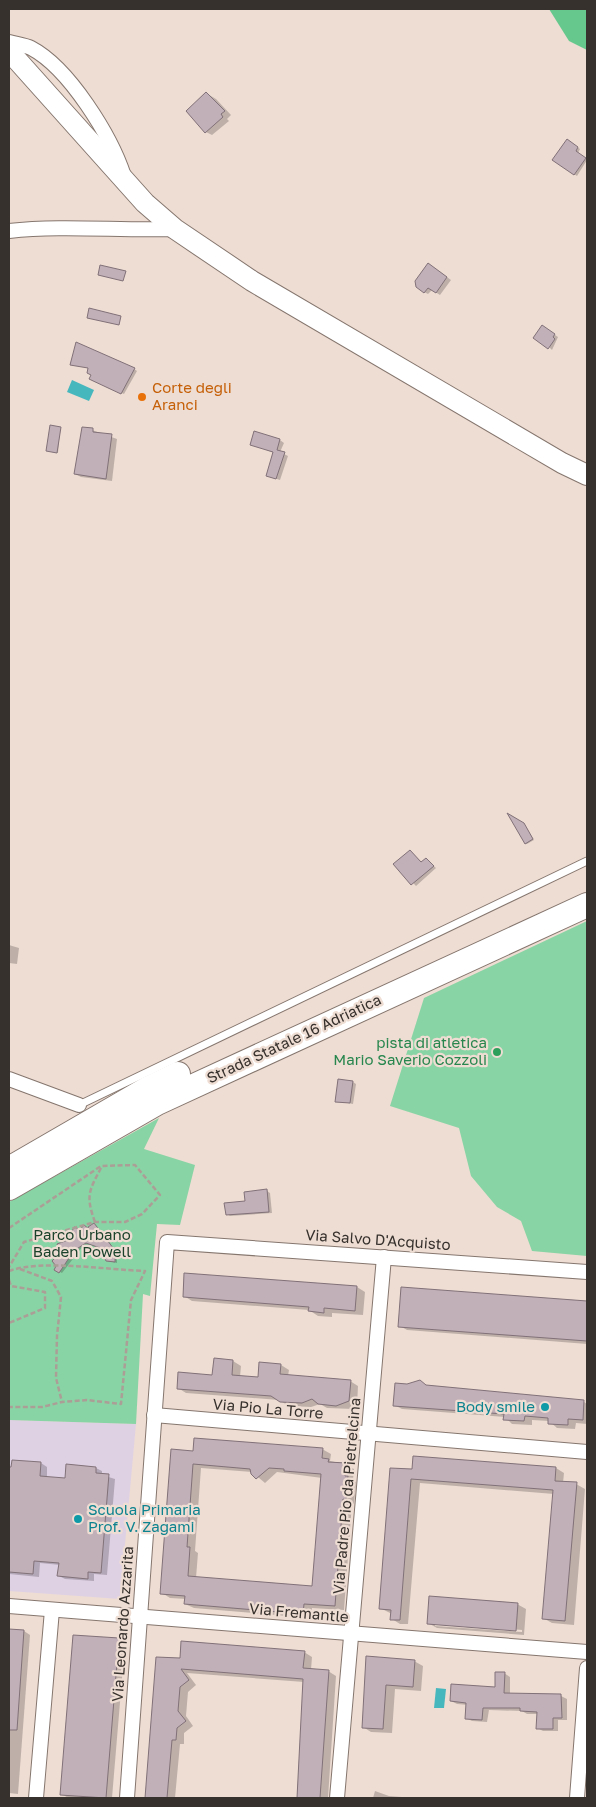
<svg xmlns="http://www.w3.org/2000/svg" width="596" height="1807" viewBox="0 0 596 1807" font-family="'Golos Text',sans-serif">
	<rect width="100%" height="100%" fill="#eeddd3"/>
	<!-- education -->
	<path fill="#dfd1e4" d="M9 1420 136 1424 120 1599 9 1591Z"/>
	<!-- green -->
	<g fill="#89d4a4">
		<path d="M587 921V1256L532 1251 521 1221 497 1207 471 1176 459 1128 390 1106 424 998Z"/>
		<path d="M159 1118 144 1149 195 1165 180 1225 157 1224 150 1296 143 1294 136 1424 9 1420V1202Z"/>
	</g>
	<!-- forest -->
	<path fill="#67c88e" d="M549 9H587V50L569 41Z"/>
	<!-- water -->
	<g fill="#47b7be">
		<path d="M72 380 94 390 89 401 67 392Z"/>
		<path d="M436 1688 446 1689 444 1708H434Z"/>
	</g>
	<!-- shadow -->
	<g fill="#0003" fill-rule="evenodd">
		<path d="M206 93 216 99 231 115 227 119 229 121 212 135 206 132Z"/>
		<path d="M567 140 580 149 578 153 587 160 577 176 553 160Z"/>
		<path d="M433 267 451 280 440 295 432 290 428 294 424 292Z"/>
		<path d="M546 329 558 337 552 350 549 347Z"/>
		<path d="M72 364 134 369 137 371 124 394 93 380 89 368Z"/>
		<path d="M60 428 58 453 49 451Z"/>
		<path d="M92 430 117 439 112 481 81 477 75 474Z"/>
		<path d="M280 440 284 443 280 452 288 456 280 480 271 477 274 453 251 444Z"/>
		<path d="M525 826 534 840 527 844H526Z"/>
		<path d="M410 851 422 863 426 859 436 868 416 886 395 864Z"/>
		<path d="M9 945 19 948 17 964 9 963Z"/>
		<path d="M353 1082 356 1084 353 1104 336 1101Z"/>
		<path d="M267 1191 270 1193 272 1213 230 1216 227 1214Z"/>
		<path d="M96 1226 119 1255 117 1254V1263L107 1261 102 1247 93 1244 83 1246 62 1273 56 1270 63 1251 60 1250 78 1230 87 1228 93 1234Z"/>
		<path d="M357 1287 365 1292 363 1315 332 1313V1317L318 1316 309 1310 192 1301 184 1296Z"/>
		<path d="M402 1288 587 1303V1344L407 1330 400 1326Z"/>
		<path d="M215 1360 233 1361 241 1366 240 1377 259 1379 281 1365 289 1370 288 1376 350 1381 358 1386 357 1406 353 1409 327 1408 320 1404 311 1407 289 1406 279 1400 186 1393 178 1388 214 1376Z"/>
		<path d="M429 1387 584 1402 587 1404V1424L576 1423 575 1429 557 1428 549 1421 532 1420V1425L512 1424 505 1417 402 1409 394 1405Z"/>
		<path d="M322 1449 331 1454 330 1461 345 1464 354 1469 353 1480 356 1482 354 1504 352 1503 344 1610 312 1608 311 1618 194 1608 185 1604 186 1599 170 1598 162 1593 194 1452ZM201 1468 252 1472 265 1483 277 1472 322 1478 313 1587 196 1578 198 1553 195 1551Z"/>
		<path d="M13 1461 41 1463 47 1467V1478L66 1479 96 1468 102 1471V1475L115 1479 107 1575 94 1574V1581L65 1579 59 1576 60 1565 40 1563 39 1577 9 1574V1468L13 1469Z"/>
		<path d="M556 1468 564 1473 563 1483 576 1484 585 1489 574 1625 552 1623 543 1618 554 1494 420 1483 408 1624H400L392 1619V1614L380 1608 391 1469 413 1471Z"/>
		<path d="M517 1604 526 1609 524 1635 437 1628 428 1623ZM435 1623 522 1630V1632L435 1626Z"/>
		<path d="M9 1630 24 1631 30 1635 18 1794 9 1793Z"/>
		<path d="M118 1640 125 1643 112 1798H68L62 1794Z"/>
		<path d="M304 1652 312 1657 311 1670 328 1671 336 1676 328 1798H297L304 1682 187 1673 196 1685 188 1692 186 1716 193 1726 184 1733V1744H180L175 1798H146L157 1658 181 1660Z"/>
		<path d="M368 1658 414 1661 423 1666 421 1691 395 1689 392 1733 371 1732 363 1727Z"/>
		<path d="M504 1673 510 1677V1694L561 1696 567 1699V1720H558V1731H543L537 1728 538 1714H527L522 1711 489 1710 487 1722 472 1721 466 1718 468 1705 457 1704 451 1701 496 1689Z"/>
		<path d="M375 1791 389 1796 415 1798H373Z"/>
	</g>
	<!-- building -->
	<g fill="#c2b0b8" stroke="#817178" fill-rule="evenodd">
		<path d="M206 92 225 111 221 114 223 117 205 133 186 111Z"/>
		<path d="M567 139 578 147 576 151 586 158 574 175 552 160Z"/>
		<path d="M428 263 447 277 436 293 428 288 424 293 416 287 415 281Z"/>
		<path d="M100 265 126 271 123 281 98 275Z"/>
		<path d="M89 308 121 316 119 325 87 318Z"/>
		<path d="M542 325 555 334 553 337 555 339 548 349 533 338Z"/>
		<path d="M76 342 135 368 121 394 89 379 91 375 87 373 88 368 70 365Z"/>
		<path d="M50 425 61 427 57 453 46 451Z"/>
		<path d="M82 427 93 428V432L112 434 106 479 74 474Z"/>
		<path d="M254 431 280 439 277 450 285 452 276 479 266 476 273 452 250 445Z"/>
		<path d="M507 813 524 823 533 839 525 844Z"/>
		<path d="M410 850 421 862 426 858 434 866 411 885 393 864Z"/>
		<path d="M338 1079 353 1081 350 1103 335 1102Z"/>
		<path d="M267 1189 269 1212 226 1215 224 1203 245 1201 244 1192Z"/>
		<path d="M94 1223 120 1257 115 1254V1262L106 1261 100 1248 86 1243 75 1250 72 1259 69 1258 59 1273 54 1270 56 1266 52 1261 62 1250H59L57 1244 68 1240 74 1227 79 1229 78 1232 84 1225 89 1229 87 1232 90 1231 88 1227Z"/>
		<path d="M184 1273 357 1286 355 1311 324 1308V1313L308 1311 309 1307 183 1297Z"/>
		<path d="M401 1287 587 1301V1341L398 1327Z"/>
		<path d="M214 1358 233 1360 232 1375 258 1377 259 1362 281 1364 280 1374 351 1380 349 1401 336 1406 318 1404 312 1399 302 1403 280 1402 271 1396 177 1389 178 1372 212 1375Z"/>
		<path d="M420 1380 426 1385 584 1400 583 1420 568 1419V1425L548 1424V1418L525 1416 524 1421 503 1420 504 1414 393 1406 395 1383 407 1384Z"/>
		<path d="M194 1438 323 1448 322 1458 329 1459 328 1462 346 1463 345 1476H348L346 1500 343 1499 335 1606 304 1604 303 1614 184 1604 185 1596 160 1594 171 1449 193 1451ZM193 1464 250 1469 251 1474 256 1479 269 1468 284 1469V1471L321 1474 312 1586 188 1576 190 1547H187Z"/>
		<path d="M413 1456 556 1467 555 1481 577 1482 565 1621 542 1619 553 1490 411 1479 400 1620H390L391 1610 379 1609 390 1468 412 1469Z"/>
		<path d="M12 1460 41 1462 40 1476 65 1478 66 1464 96 1467V1473L109 1474 101 1573 88 1572V1579L57 1576 59 1563 34 1561 33 1574 9 1572V1467H11Z"/>
		<path d="M429 1596 518 1603 516 1631 427 1624Z"/>
		<path d="M9 1629 24 1630 17 1730H9Z"/>
		<path d="M73 1635 119 1638 106 1798 60 1795Z"/>
		<path d="M181 1641 305 1651 303 1668 329 1670 320 1798H297L303 1679 181 1669 189 1680 180 1687 178 1711 186 1721 177 1728 176 1740H172L167 1798H145L156 1657 180 1658Z"/>
		<path d="M366 1656 415 1660 413 1687 386 1685 383 1729 362 1728Z"/>
		<path d="M495 1672H505L504 1693 561 1694 562 1718H553V1729H536L537 1712 520 1711V1708H483L482 1720 465 1719 466 1703 450 1701 451 1684 495 1687Z"/>
	</g>
	<g fill="none" stroke-linecap="round" stroke-linejoin="round">
		<defs>
			<path id="service" d="M79 1105 587 861"/>
			<g id="minor">
				<path d="M9 42C16 44 25 45 31 48 69 68 111 136 124 176"/>
				<path d="M9 231C64 225 120 231 175 229"/>
				<path d="M9 1079 79 1105"/>
				<path d="M154 1415 587 1452"/>
				<path d="M9 1606 587 1652"/>
				<path d="M36 1798 52 1610"/>
				<path d="M127 1798 167 1242 587 1272"/>
				<path d="M337 1798 384 1257"/>
				<path d="M577 1798 587 1668"/>
			</g>
			<path id="secondary" d="M9 51 145 203 175 229 252 281 562 463 587 475"/>
			<g id="trunk">
				<path d="M9 1169 149 1088 178 1074"/>
				<path d="M9 1188 157 1103 587 905"/>
			</g>
		</defs>
		<!-- service casing -->
		<use href="#service" stroke="#85766e" stroke-width="9"/>
		<!-- minor casing -->
		<use href="#minor" stroke="#85766e" stroke-width="16"/>
		<!-- secondary casing -->
		<use href="#secondary" stroke="#85766e" stroke-width="22"/>
		<!-- trunk casing -->
		<use href="#trunk" stroke="#85766e" stroke-width="26"/>
		<!-- path -->
		<g stroke="#ab9e97" stroke-width="2.5" stroke-dasharray="5 2.5" stroke-linecap="butt">
			<path d="M95 1222C86 1197 88 1192 101 1168"/>
			<path d="M9 1228 101 1166 135 1165 160 1195 142 1214 125 1222H95L24 1242 9 1267"/>
			<path d="M20 1269 52 1281 61 1297 57 1336 56 1378 62 1402"/>
			<path d="M9 1271C42 1259 108 1270 145 1271L131 1300 121 1404 87 1400 62 1402 42 1407H9"/>
			<path d="M9 1280 11 1286 45 1292V1308L9 1323"/>
		</g>
		<!-- service -->
		<use href="#service" stroke="#fff" stroke-width="7"/>
		<!-- minor -->
		<use href="#minor" stroke="#fff" stroke-width="14"/>
		<!-- secondary -->
		<use href="#secondary" stroke="#fff" stroke-width="20"/>
		<!-- trunk -->
		<use href="#trunk" stroke="#fff" stroke-width="24"/>
	</g>
	<!-- markers -->
	<circle fill="#e8710a" stroke="#eeddd3" stroke-width="2" cx="142" cy="397" r="5"/>
	<circle fill="#2e9e5b" stroke="#eeddd3" stroke-width="2" cx="497" cy="1052" r="5"/>
	<g fill="#0f9aa8" stroke="#eeddd3" stroke-width="2">
		<circle cx="545" cy="1407" r="5"/>
		<circle cx="78" cy="1519" r="5"/>
	</g>
	<g text-anchor="middle" stroke-width="4.5" stroke-linejoin="round" paint-order="stroke">
		<!-- food labels -->
		<g font-size="15" fill="#c56008" stroke="#eeddd3" text-anchor="start">
			<text x="152" y="393">Corte degli<tspan x="152" dy="17">Aranci</tspan></text>
		</g>
		<!-- street labels -->
		<g font-size="15" fill="#37312d" stroke="#eeddd3">
			<text transform="translate(294 1039) rotate(-25)" y="5">Strada Statale 16 Adriatica</text>
			<text transform="translate(378 1240) rotate(4)" y="5">Via Salvo D'Acquisto</text>
			<text transform="translate(268 1409) rotate(5)" y="5">Via Pio La Torre</text>
			<text transform="translate(347 1496) rotate(-85)" y="5">Via Padre Pio da Pietrelcina</text>
			<text transform="translate(299 1613) rotate(5)" y="5">Via Fremantle</text>
			<text transform="translate(123 1624) rotate(-86)" y="5">Via Leonardo Azzarita</text>
		</g>
		<!-- leisure labels -->
		<g font-size="15" fill="#27864d" stroke="#eeddd3" text-anchor="end">
			<text x="487" y="1048">pista di atletica<tspan x="487" dy="17">Mario Saverio Cozzoli</tspan></text>
		</g>
		<!-- park labels -->
		<g font-size="15" fill="#1a422b" stroke="#eeddd3">
			<text x="82" y="1240">Parco Urbano<tspan x="82" dy="17">Baden Powell</tspan></text>
		</g>
		<!-- culture labels -->
		<g font-size="15" fill="#0d838f" stroke="#eeddd3" text-anchor="end">
			<text x="535" y="1412">Body smile</text>
			<text x="88" y="1515" text-anchor="start">Scuola Primaria<tspan x="88" dy="17">Prof. V. Zagami</tspan></text>
		</g>
	</g>
	<!-- border -->
	<rect width="596" height="1807" fill="none" stroke="#37312d" stroke-width="20"/>
</svg>
